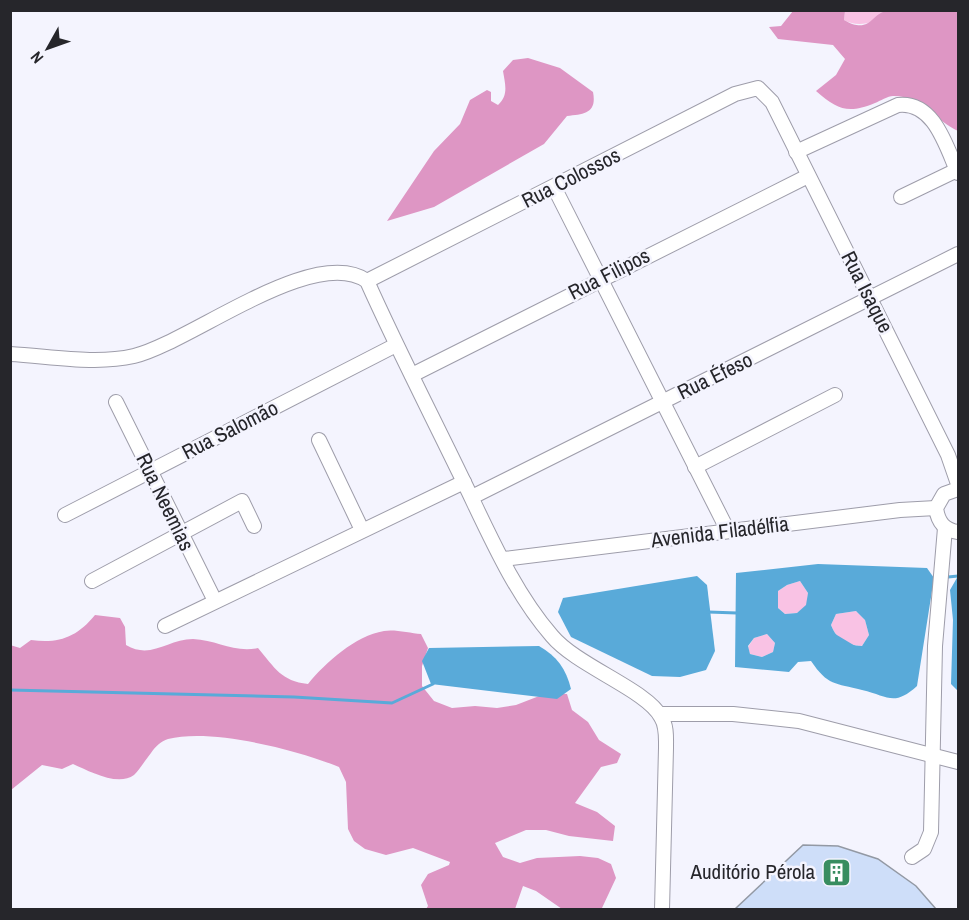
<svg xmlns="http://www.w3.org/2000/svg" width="969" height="920" viewBox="0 0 969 920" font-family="'Archivo Narrow',sans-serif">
	<rect width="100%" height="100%" fill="#f4f4fe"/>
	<!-- green -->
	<g fill="#f9c2e4">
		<path d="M845 11H883C875 25 857 27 844 20Z"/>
		<path d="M800 581 808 593 807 606 797 613 785 614 778 608V591L787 585Z"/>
		<path d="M856 611 865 620 869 635 862 646C846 645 837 640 831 625L836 614Z"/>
		<path d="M767 634 775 643 773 652 762 657 750 654 748 647 754 638Z"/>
	</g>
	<!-- forest -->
	<g fill="#de96c4">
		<path d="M793 11H845L844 20C870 35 871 14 886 11 902 6 940 11 958 11V131C937 121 918 95 893 96 888 96 880 101 875 103 848 114 838 110 816 91L836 75 845 59 833 45 778 39 769 27 781 26Z"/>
		<path d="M528 58 560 68 593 92C597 113 585 114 567 116L544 144 434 207 387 221 434 151 460 124 470 100 487 90 491 92V101L498 105C509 95 505 84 503 71L513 60Z"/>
		<path d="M95 615 120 618 125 627 126 645C151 660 168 639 193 639 217 640 234 653 258 648 275 668 281 681 308 684 326 662 355 636 384 631 394 629 410 633 421 634L428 648 422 666V686L434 701 452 708 475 706 497 708 516 705 547 693 567 694 572 710 588 722 599 740 621 754 617 763 601 767 575 803 597 812 615 826 613 841 569 836 546 830H526L495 843 503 857 520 863 537 858 580 856 598 858 611 864 616 878 602 908 562 909 536 891 523 886 515 909H426L428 906 421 885 428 874 449 865 450 862 413 848 386 855 365 849 354 841 348 829 346 782 339 767C298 750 212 728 168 739 161 741 155 747 151 753 146 759 140 769 134 775 118 787 89 771 73 764L62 769 42 765 11 790 10 645 20 648 31 640C59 644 77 637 95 615Z"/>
	</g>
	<!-- water -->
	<g fill="#59aad9" fill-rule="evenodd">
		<path d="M818 564 927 568 934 578 917 686C894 707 888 696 862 690 835 683 828 686 811 661L798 662 789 672 735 667 736 573ZM800 581 808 593 806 605 797 613 785 614 778 608V591L787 585ZM856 611 865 620 869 635 862 646C846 645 837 640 831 625L836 614ZM767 634 775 643 773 652 762 657 750 654 748 646 754 638Z"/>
		<path d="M697 576 707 585 715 651 706 670 680 677 652 676 571 637 558 612 563 598Z"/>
		<path d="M958 576V691L951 684 953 620 950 590Z"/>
		<path d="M539 646C557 656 566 669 571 689L557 699 431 684 422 661 429 648Z"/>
	</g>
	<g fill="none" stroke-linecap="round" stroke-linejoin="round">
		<!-- stream -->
		<g stroke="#59aad9" stroke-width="3">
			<path d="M948 577 958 576"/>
			<path d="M708 612 737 613"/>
			<path d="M834 635 854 647"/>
			<path d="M10 690 294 697 392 703 433 684"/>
		</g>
	</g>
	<!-- building -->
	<path fill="#cedef9" stroke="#9399a4" stroke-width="1.5" d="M803 845 838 846 878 859 916 886 936 909H735Z"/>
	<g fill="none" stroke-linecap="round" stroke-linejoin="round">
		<defs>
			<g id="minor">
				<path d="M796 152 898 105C934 101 946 146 958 173"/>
				<path d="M554 187 728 531"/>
				<path d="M901 197 957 170"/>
				<path d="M367 281 735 94 758 88 772 102 948 455 958 484"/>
				<path d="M10 354C50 356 95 365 134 356 191 342 314 244 367 281 396 346 429 410 460 474 487 529 512 590 552 636 577 666 647 690 661 717 667 726 666 738 666 748L662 910"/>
				<path d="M412 375 808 176"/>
				<path d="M116 402 215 601"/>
				<path d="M319 440 362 530"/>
				<path d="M695 467 835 395"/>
				<path d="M958 489 944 494 936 508C938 522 944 530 958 532"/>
				<path d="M472 497 958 254"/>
				<path d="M65 515 396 345"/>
				<path d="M504 559 900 510 936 508"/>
				<path d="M92 581 242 501 254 526"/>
				<path d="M165 626 464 482"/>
				<path d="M660 714H733L799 721 958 762"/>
				<path d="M912 857 924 849 931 832 935 646 945 528"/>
			</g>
		</defs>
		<!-- minor casing -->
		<use href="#minor" stroke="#9e9daa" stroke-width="16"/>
		<!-- minor -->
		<use href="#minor" stroke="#fff" stroke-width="14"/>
	</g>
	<!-- icons -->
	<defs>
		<symbol id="building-square" viewBox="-11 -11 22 22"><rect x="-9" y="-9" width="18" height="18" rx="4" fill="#388d60" stroke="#f4f4fe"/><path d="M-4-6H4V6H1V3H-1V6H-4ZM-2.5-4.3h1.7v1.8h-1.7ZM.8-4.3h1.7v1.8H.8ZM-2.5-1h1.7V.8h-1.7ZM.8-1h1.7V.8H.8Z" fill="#fff"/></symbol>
	</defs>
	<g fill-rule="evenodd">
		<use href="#building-square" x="820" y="856" width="33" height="33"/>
	</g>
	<g text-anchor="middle" stroke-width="5" stroke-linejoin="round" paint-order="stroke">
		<!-- street labels -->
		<g font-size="21" fill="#26262b" stroke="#f4f4fe">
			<text transform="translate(571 178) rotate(-27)" y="7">Rua Colossos</text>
			<text transform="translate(609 274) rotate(-27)" y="7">Rua Filipos</text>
			<text transform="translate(867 292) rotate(63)" y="7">Rua Isaque</text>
			<text transform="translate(715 376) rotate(-26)" y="7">Rua Éfeso</text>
			<text transform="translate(230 430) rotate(-27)" y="7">Rua Salomão</text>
			<text transform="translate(165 502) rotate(64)" y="7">Rua Neemias</text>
			<text transform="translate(720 532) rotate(-7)" y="7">Avenida Filadélfia</text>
		</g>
		<!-- poi labels -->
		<g font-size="21" fill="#26262b" stroke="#f4f4fe" text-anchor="end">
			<text x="815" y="879">Auditório Pérola</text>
		</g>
	</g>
	<!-- border -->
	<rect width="969" height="920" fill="none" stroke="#26262b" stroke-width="24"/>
	<!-- north arrow -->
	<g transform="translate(48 48) rotate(230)" stroke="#f4f4fe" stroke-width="4.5" paint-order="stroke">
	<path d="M0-4.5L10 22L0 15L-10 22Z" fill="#26262b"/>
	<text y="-9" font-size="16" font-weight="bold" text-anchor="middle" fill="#26262b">N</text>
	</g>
</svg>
